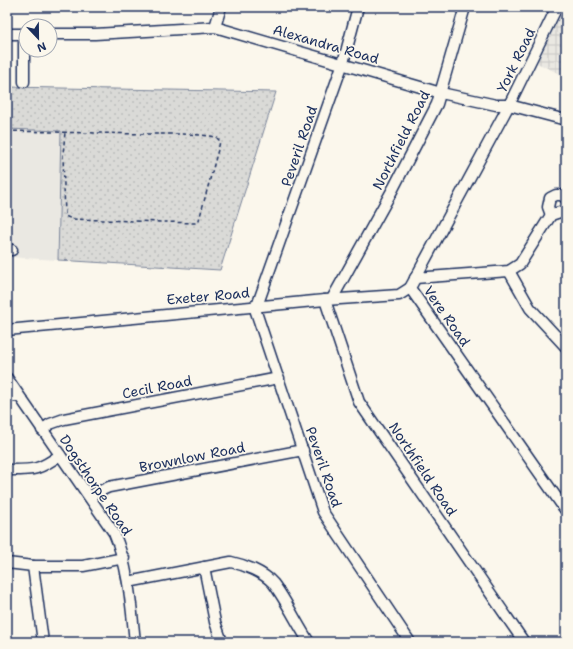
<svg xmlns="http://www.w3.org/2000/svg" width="573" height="649" viewBox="0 0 573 649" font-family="'Shantell Sans',sans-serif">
	<defs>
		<pattern id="industrial-grid" width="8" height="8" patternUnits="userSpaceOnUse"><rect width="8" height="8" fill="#eae8e2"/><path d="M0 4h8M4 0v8" fill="none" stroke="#c8c7c4"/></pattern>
		<pattern id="garden-dots" width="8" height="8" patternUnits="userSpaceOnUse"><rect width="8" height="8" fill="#dadad7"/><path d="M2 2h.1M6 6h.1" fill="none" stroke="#babbbb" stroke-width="1.8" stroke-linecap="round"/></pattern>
	</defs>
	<rect width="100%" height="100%" fill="#fbf7ec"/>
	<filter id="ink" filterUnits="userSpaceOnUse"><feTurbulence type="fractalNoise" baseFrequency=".025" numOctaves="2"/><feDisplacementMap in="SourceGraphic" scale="8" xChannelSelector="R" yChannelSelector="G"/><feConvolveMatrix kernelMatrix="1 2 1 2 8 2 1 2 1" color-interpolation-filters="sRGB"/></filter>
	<g filter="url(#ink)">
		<!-- built -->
		<path fill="#eae8e2" d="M7 129 61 131 58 260 7 257Z"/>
		<!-- industrial -->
		<path fill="url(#industrial-grid)" d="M564 7H566V77L537 63Z"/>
		<!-- garden -->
		<path fill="url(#garden-dots)" stroke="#7a849a" d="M7 87 276 92 220 270 58 260 61 131 7 129Z"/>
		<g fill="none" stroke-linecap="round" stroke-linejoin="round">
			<defs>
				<g id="minor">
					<path d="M557 7 509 105 410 288 566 511"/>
					<path d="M215 27 221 7"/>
					<path d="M7 34H26"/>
					<path d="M50 34H95L215 27 441 93 496 105H509L566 120"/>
					<path d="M24 82V34"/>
					<path d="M551 215 548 207 550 198 556 195H562L566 199"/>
					<path d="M7 250H12"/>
					<path d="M509 271 530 308 566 347"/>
					<path d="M415 278 509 271 520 264 551 215 566 210"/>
					<path d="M332 299 393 189 437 104 465 7"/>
					<path d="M325 300 359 402 524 642"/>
					<path d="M254 306 323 512 410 642"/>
					<path d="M257 306 343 63 358 7"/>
					<path d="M7 330 325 300 399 295 410 288"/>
					<path d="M7 378 114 533C129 568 131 605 135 642"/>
					<path d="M7 397 18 396"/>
					<path d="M42 430 50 424 64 419 279 378"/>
					<path d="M7 470C33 470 38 471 60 455"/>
					<path d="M89 496 109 487 303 450"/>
					<path d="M7 563 33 566H83L124 558"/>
					<path d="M33 566 43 642"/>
					<path d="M204 567 215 622 222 642"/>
					<path d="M128 582 231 562C245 565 263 572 273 583 286 600 297 624 309 642"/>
				</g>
			</defs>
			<!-- minor casing -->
			<use href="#minor" stroke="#1b2f5e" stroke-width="13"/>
			<!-- path -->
			<path stroke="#1b2f5e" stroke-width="1.5" stroke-dasharray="4 3" stroke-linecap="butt" d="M7 131C52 132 97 133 143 134 167 134 193 133 216 137L220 141 219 146 199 220 195 223 72 219 65 216 63 156 65 132"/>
			<!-- minor -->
			<use href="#minor" stroke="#fbf7ec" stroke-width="10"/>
		</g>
	</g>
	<g text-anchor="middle" stroke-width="3.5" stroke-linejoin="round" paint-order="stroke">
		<!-- street labels -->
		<g font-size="14" fill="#1b2f5e" stroke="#fbf7ec">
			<text transform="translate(326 44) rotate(16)" y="5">Alexandra Road</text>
			<text transform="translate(516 60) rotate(-64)" y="5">York Road</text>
			<text transform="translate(401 140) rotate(-63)" y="5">Northfield Road</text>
			<text transform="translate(299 146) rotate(-71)" y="5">Peveril Road</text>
			<text transform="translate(208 296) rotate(-5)" y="5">Exeter Road</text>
			<text transform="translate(447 316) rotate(55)" y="5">Vere Road</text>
			<text transform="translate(157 387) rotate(-11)" y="5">Cecil Road</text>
			<text transform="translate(192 457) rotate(-11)" y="5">Brownlow Road</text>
			<text transform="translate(324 467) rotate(71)" y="5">Peveril Road</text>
			<text transform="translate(423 469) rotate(56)" y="5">Northfield Road</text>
			<text transform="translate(96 485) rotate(56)" y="5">Dogsthorpe Road</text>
		</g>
	</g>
	<!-- margin -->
	<rect width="573" height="649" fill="none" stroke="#fbf7ec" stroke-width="24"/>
	<rect x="12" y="12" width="549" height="625" fill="none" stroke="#1b2f5e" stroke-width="1.5" filter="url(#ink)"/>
	<!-- north arrow -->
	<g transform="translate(38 38) rotate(158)"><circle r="19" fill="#fbf7ec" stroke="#a1a7b3"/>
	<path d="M0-3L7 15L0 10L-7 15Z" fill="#1b2f5e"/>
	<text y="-6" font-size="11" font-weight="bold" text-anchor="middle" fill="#1b2f5e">N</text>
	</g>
</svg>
